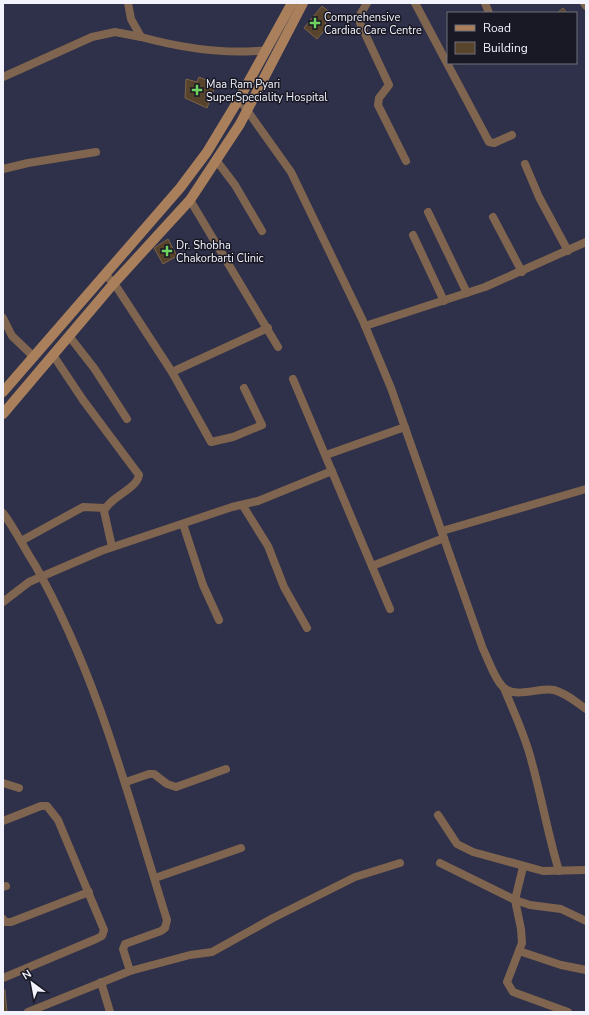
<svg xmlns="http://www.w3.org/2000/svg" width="589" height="1015" viewBox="0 0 589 1015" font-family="'Nunito Sans',sans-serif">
	<rect width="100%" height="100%" fill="#2f3049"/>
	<!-- building -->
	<g fill="#58442c" stroke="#79634b">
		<path d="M322 6 332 14 325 23 328 26 317 39 304 28Z"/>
		<path d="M563 8 567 13H557Z"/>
		<path d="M199 77 216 84 207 108 185 98 186 79 197 82Z"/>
		<path d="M168 239 177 256 163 264 154 248Z"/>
		<path d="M3 990H5L7 1012H3Z"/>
	</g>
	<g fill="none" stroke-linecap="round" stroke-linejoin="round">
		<!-- street -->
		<g stroke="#7f654f" stroke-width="8">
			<path d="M128 3 131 19 141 37C182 48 225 55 267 50"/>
			<path d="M367 3 360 15V23L389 85 379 98 378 105 406 161"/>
			<path d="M415 3 489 142 494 143 512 135"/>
			<path d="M485 3 489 13"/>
			<path d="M584 3 586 6"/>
			<path d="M3 77 92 37 115 32 141 37"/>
			<path d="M239 99 291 172 363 321 391 388 483 649C489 661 494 678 503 687 515 699 540 687 554 690 566 693 576 702 586 709"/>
			<path d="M216 160 235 185 262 231"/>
			<path d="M525 164 539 197 568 251"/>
			<path d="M3 169 28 163 96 152"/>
			<path d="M190 200 278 347"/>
			<path d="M428 212 467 293"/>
			<path d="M493 217 522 272"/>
			<path d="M413 235 444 301"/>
			<path d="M105 275 114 283 172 372 211 442 233 437 262 425 244 388"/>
			<path d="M3 318 12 336 34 357"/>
			<path d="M365 326 485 287 586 242"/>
			<path d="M69 336 94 368 127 419"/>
			<path d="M53 355 83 400 139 475C137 489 110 497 104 511L112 547"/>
			<path d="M172 372 268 328"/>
			<path d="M293 379 390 609"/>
			<path d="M326 455 405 427"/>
			<path d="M243 506 268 546 284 587 307 628"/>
			<path d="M3 513C15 529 24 548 35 565 98 676 129 799 167 920L165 928 161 931 125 944 123 949 130 971"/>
			<path d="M183 524 203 585 219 620"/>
			<path d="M442 531 586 489"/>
			<path d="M21 541 83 507 105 508"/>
			<path d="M372 566 444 538"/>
			<path d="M3 602 29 582 101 551 232 507 258 501 332 471"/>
			<path d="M504 688C514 713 526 737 532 763 542 799 548 835 559 871"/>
			<path d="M126 782 149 774H154L167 784 176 787 226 769"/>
			<path d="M3 783 19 788"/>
			<path d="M438 815 457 844 473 852 543 871 586 870"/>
			<path d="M3 821 41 806H47L58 820 104 930 102 936 96 939 3 978"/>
			<path d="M440 863 515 900 530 905 561 909 586 921"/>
			<path d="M523 867 515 900 521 929 522 943 507 982 513 992 568 1012"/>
			<path d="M155 878 241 848"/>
			<path d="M3 887 6 886"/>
			<path d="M3 919 5 922H11L89 892"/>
			<path d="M519 951 561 965 586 970"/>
			<path d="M101 982 110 1012"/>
			<path d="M28 1012 130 971 190 955 212 952 273 918 355 877 400 863"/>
		</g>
		<!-- secondary -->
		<g stroke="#aa805c" stroke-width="10">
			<path d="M3 392 180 188 207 152 239 99 292 3"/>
			<path d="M3 414 114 283 190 200 240 124 303 3"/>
		</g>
	</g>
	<!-- markers -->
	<g fill="#6ed361" stroke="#191925" stroke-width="1.5">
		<path d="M313 17h4v4h4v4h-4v4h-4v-4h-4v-4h4z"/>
		<path d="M195 84h4v4h4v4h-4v4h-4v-4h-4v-4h4z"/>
		<path d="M165 245h4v4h4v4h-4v4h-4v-4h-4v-4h4z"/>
	</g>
	<g text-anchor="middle" stroke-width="3" stroke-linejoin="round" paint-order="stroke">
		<!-- poi labels -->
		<g font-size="11" fill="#f2f3fd" stroke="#191925" text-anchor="start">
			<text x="324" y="21">Comprehensive<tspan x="324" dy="13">Cardiac Care Centre</tspan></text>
			<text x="206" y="88">Maa Ram Pyari<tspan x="206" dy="13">SuperSpeciality Hospital</tspan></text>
			<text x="176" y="249">Dr. Shobha<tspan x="176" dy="13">Chakorbarti Clinic</tspan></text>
		</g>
	</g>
	<!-- border -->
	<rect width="589" height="1015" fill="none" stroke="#f2f3fd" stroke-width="8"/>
	<!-- legend -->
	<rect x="447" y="12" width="130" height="52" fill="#191925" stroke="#70707b"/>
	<rect x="455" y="25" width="20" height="6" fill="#aa805c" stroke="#70707b"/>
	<text x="483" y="32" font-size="12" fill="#f2f3fd">Road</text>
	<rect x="455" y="42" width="20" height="12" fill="#58442c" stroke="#70707b"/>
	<text x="483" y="52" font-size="12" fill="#f2f3fd">Building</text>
	<!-- north arrow -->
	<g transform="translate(32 983) rotate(328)" stroke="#191925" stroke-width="3" paint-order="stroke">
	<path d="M0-3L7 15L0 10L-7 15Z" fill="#f2f3fd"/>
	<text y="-6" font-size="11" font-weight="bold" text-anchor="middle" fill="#f2f3fd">N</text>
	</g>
</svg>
